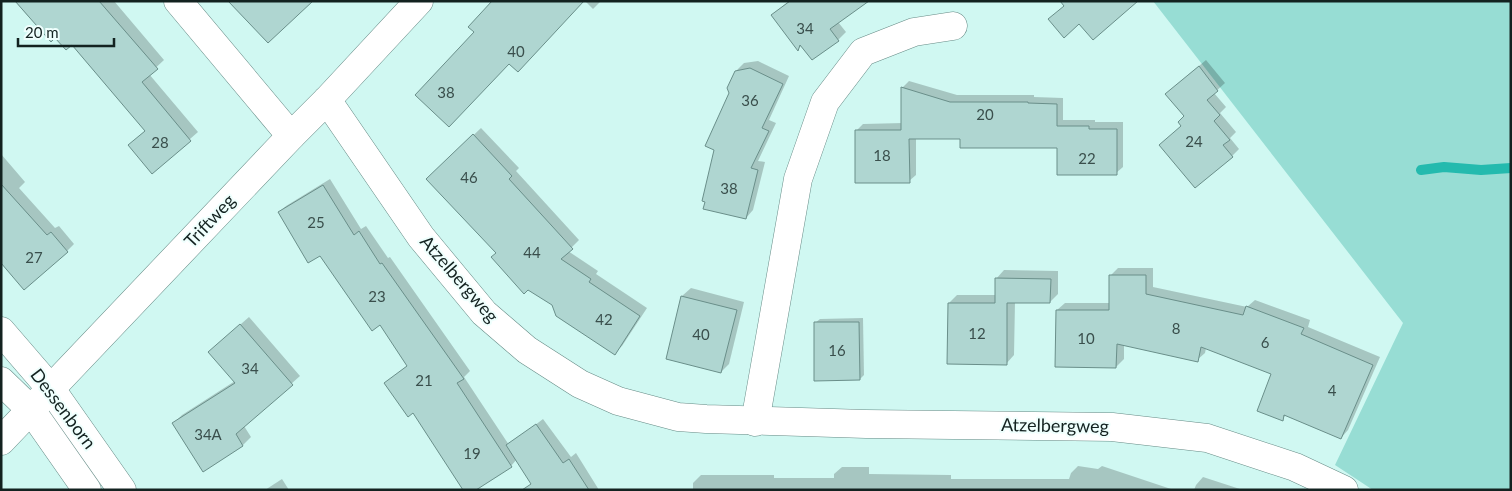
<svg xmlns="http://www.w3.org/2000/svg" width="1512" height="491" viewBox="0 0 1512 491" font-family="Lato,sans-serif">
	<rect width="100%" height="100%" fill="#d0f8f2"/>
	<!-- green -->
	<path fill="#97ddd4" d="M1153 1H1511V490H1373L1335 465 1403 323Z"/>
	<!-- shadow -->
	<g fill="#0003">
		<path d="M15 1H114L164 60 149 74 198 132 152 172 137 138 146 130 72 43 55 36 29 15 28 16Z"/>
		<path d="M585 1H601L593 9Z"/>
		<path d="M789 1H867L838 22 846 32 838 40 812 58 802 45 798 49 772 15Z"/>
		<path d="M1206 60 1225 83 1214 93 1226 107 1220 113 1236 132 1230 138 1239 149 1232 156 1182 125 1185 116 1174 87Z"/>
		<path d="M758 61 789 76 769 120 776 123 758 161 765 162 753 210 746 218 730 93 736 71 744 63Z"/>
		<path d="M909 81 957 95H1034V97L1063 98V120H1095V122H1123V167L1116 173 1058 147 961 138H916V175L909 181 856 131 863 124 903 123V87Z"/>
		<path d="M481 128 519 168 516 171 579 240 568 251 598 271 596 274 647 308 622 346 614 353 553 305 497 253 435 172Z"/>
		<path d="M1 154 25 182 19 188 55 228 59 226 74 244 67 251 1 249Z"/>
		<path d="M330 179 361 229 366 226 388 258 390 257 470 371 464 377 509 445 543 419 571 457 576 453 599 490H537L517 459 511 466 414 412 386 383 408 365 380 323 321 254 279 212 286 206Z"/>
		<path d="M1118 268H1153V287L1247 307 1255 300 1310 320 1308 327 1380 357 1348 430 1341 438 1286 415 1282 419 1273 373 1206 348 1205 353 1197 360 1124 344V359L1116 367 1057 310 1065 303H1110L1111 275Z"/>
		<path d="M1004 270 1058 271V294L1050 302H1015L1014 355 1006 364 949 303 957 295H996V279Z"/>
		<path d="M691 288 744 302 729 364 721 372 682 296Z"/>
		<path d="M249 317 300 376 244 426 251 437 243 445 204 470 174 423 182 415 235 381 218 344Z"/>
		<path d="M863 318 864 375 860 379 815 323 820 319Z"/>
		<path d="M1078 466 1098 469 1102 466 1174 490H693V483L701 475H774V478H834V474L842 467H869V474L951 475V479H1069L1071 473Z"/>
		<path d="M1203 477 1243 490H1194L1196 485Z"/>
		<path d="M282 479 289 490H265Z"/>
	</g>
	<g fill="none" stroke-linecap="round" stroke-linejoin="round">
		<!-- stream -->
		<path stroke="#24baae" stroke-width="10" d="M1421 170 1444 167 1481 170 1511 168"/>
	</g>
	<!-- building -->
	<g fill="#afd6d1" stroke="#6a8f8a">
		<path d="M15 1H99L158 69 142 82 191 141 152 174 128 145 145 131 72 45 66 50 55 38 51 42Z"/>
		<path d="M228 1H313L268 43Z"/>
		<path d="M492 1H584L518 72 509 64 449 127 415 95 474 32 468 27Z"/>
		<path d="M790 1H869L830 29 839 41 812 60 800 45 798 51 771 15Z"/>
		<path d="M1060 1H1138L1093 40 1079 24 1064 38 1048 19 1064 6Z"/>
		<path d="M1199 66 1218 91 1207 100 1220 115 1214 121 1230 140 1223 145 1233 157 1195 188 1159 145 1181 126 1178 122 1184 116 1165 94Z"/>
		<path d="M750 68 783 84 762 128 769 131 751 168 758 170 746 219 703 209 705 202 702 201 714 150 705 146 729 93 727 88 735 71Z"/>
		<path d="M901 87 950 102H1028V103L1057 104V126H1089V129H1117V175H1057V148H960V139H909L910 183H855V130H901Z"/>
		<path d="M473 134 512 176 509 179 573 249 561 259 591 279 589 282 640 316 615 355 556 316 552 305 528 290 524 294 491 257 496 253 426 179Z"/>
		<path d="M1 184 47 235 51 232 68 252 24 290 1 263Z"/>
		<path d="M323 185 354 235 359 231 380 264 382 263 464 379 457 383 512 467 476 490H463L413 413 408 417 384 383 407 366 380 325 372 331 320 256 308 263 278 212Z"/>
		<path d="M1109 275H1146V294L1243 315 1246 306 1304 328 1301 334 1373 365 1341 439 1284 415 1283 421 1257 411 1271 374 1201 347 1198 362 1117 344 1116 368 1055 367 1056 310H1109Z"/>
		<path d="M995 278 1051 279 1050 303H1007V365L947 364 948 303H995Z"/>
		<path d="M681 296 737 310 721 373 666 359Z"/>
		<path d="M814 322H859L860 380 814 381Z"/>
		<path d="M240 324 293 385 236 434 243 446 203 472 172 423 235 383 208 352Z"/>
		<path d="M536 424 563 463 569 459 589 490H522L531 484 506 445Z"/>
	</g>
	<g fill="none" stroke-linecap="round" stroke-linejoin="round">
		<defs>
			<g id="street">
				<path d="M178 1 291 136"/>
				<path d="M327 100 421 237 484 313 527 350 580 384 618 401 678 417 706 419 866 424 1112 427 1207 438 1295 467 1344 490"/>
				<path d="M1 331 51 389 122 490"/>
				<path d="M1 381 31 410 87 490"/>
				<path d="M755 422 798 179 825 102 863 52 914 32 953 26"/>
				<path d="M1 441 291 136 327 100 419 1"/>
			</g>
		</defs>
		<!-- street casing -->
		<use href="#street" stroke="#668b86" stroke-width="29"/>
		<!-- street -->
		<use href="#street" stroke="#fff" stroke-width="28"/>
	</g>
	<g text-anchor="middle" stroke-width="4" stroke-linejoin="round" paint-order="stroke">
		<!-- number labels -->
		<g font-size="15" fill="#3a4f4c">
			<text x="805" y="34">34</text>
			<text x="516" y="57">40</text>
			<text x="446" y="98">38</text>
			<text x="750" y="106">36</text>
			<text x="985" y="120">20</text>
			<text x="1194" y="147">24</text>
			<text x="160" y="148">28</text>
			<text x="882" y="161">18</text>
			<text x="1087" y="164">22</text>
			<text x="469" y="183">46</text>
			<text x="729" y="194">38</text>
			<text x="316" y="228">25</text>
			<text x="532" y="258">44</text>
			<text x="34" y="263">27</text>
			<text x="377" y="302">23</text>
			<text x="604" y="325">42</text>
			<text x="1176" y="334">8</text>
			<text x="977" y="339">12</text>
			<text x="701" y="340">40</text>
			<text x="1086" y="344">10</text>
			<text x="1265" y="348">6</text>
			<text x="837" y="356">16</text>
			<text x="250" y="374">34</text>
			<text x="424" y="386">21</text>
			<text x="1332" y="396">4</text>
			<text x="208" y="440">34A</text>
			<text x="472" y="459">19</text>
		</g>
		<!-- street labels -->
		<g font-size="18" fill="#132220" stroke="#effffd">
			<text transform="translate(210 221) rotate(-47)" y="6">Triftweg</text>
			<text transform="translate(459 279) rotate(49)" y="6">Atzelbergweg</text>
			<text transform="translate(63 409) rotate(53)" y="6">Dessenborn</text>
			<text transform="translate(1055 426) rotate(1)" y="6">Atzelbergweg</text>
		</g>
	</g>
	<!-- border -->
	<rect width="1512" height="491" fill="none" stroke="#132220" stroke-width="5"/>
	<!-- scale -->
	<path d="M18 38v8h96v-8" fill="none" stroke="#132220" stroke-width="2.5"/>
	<text x="25" y="38" font-size="15" fill="#132220" stroke="#effffd" stroke-width="4" paint-order="stroke">20 m</text>
</svg>
